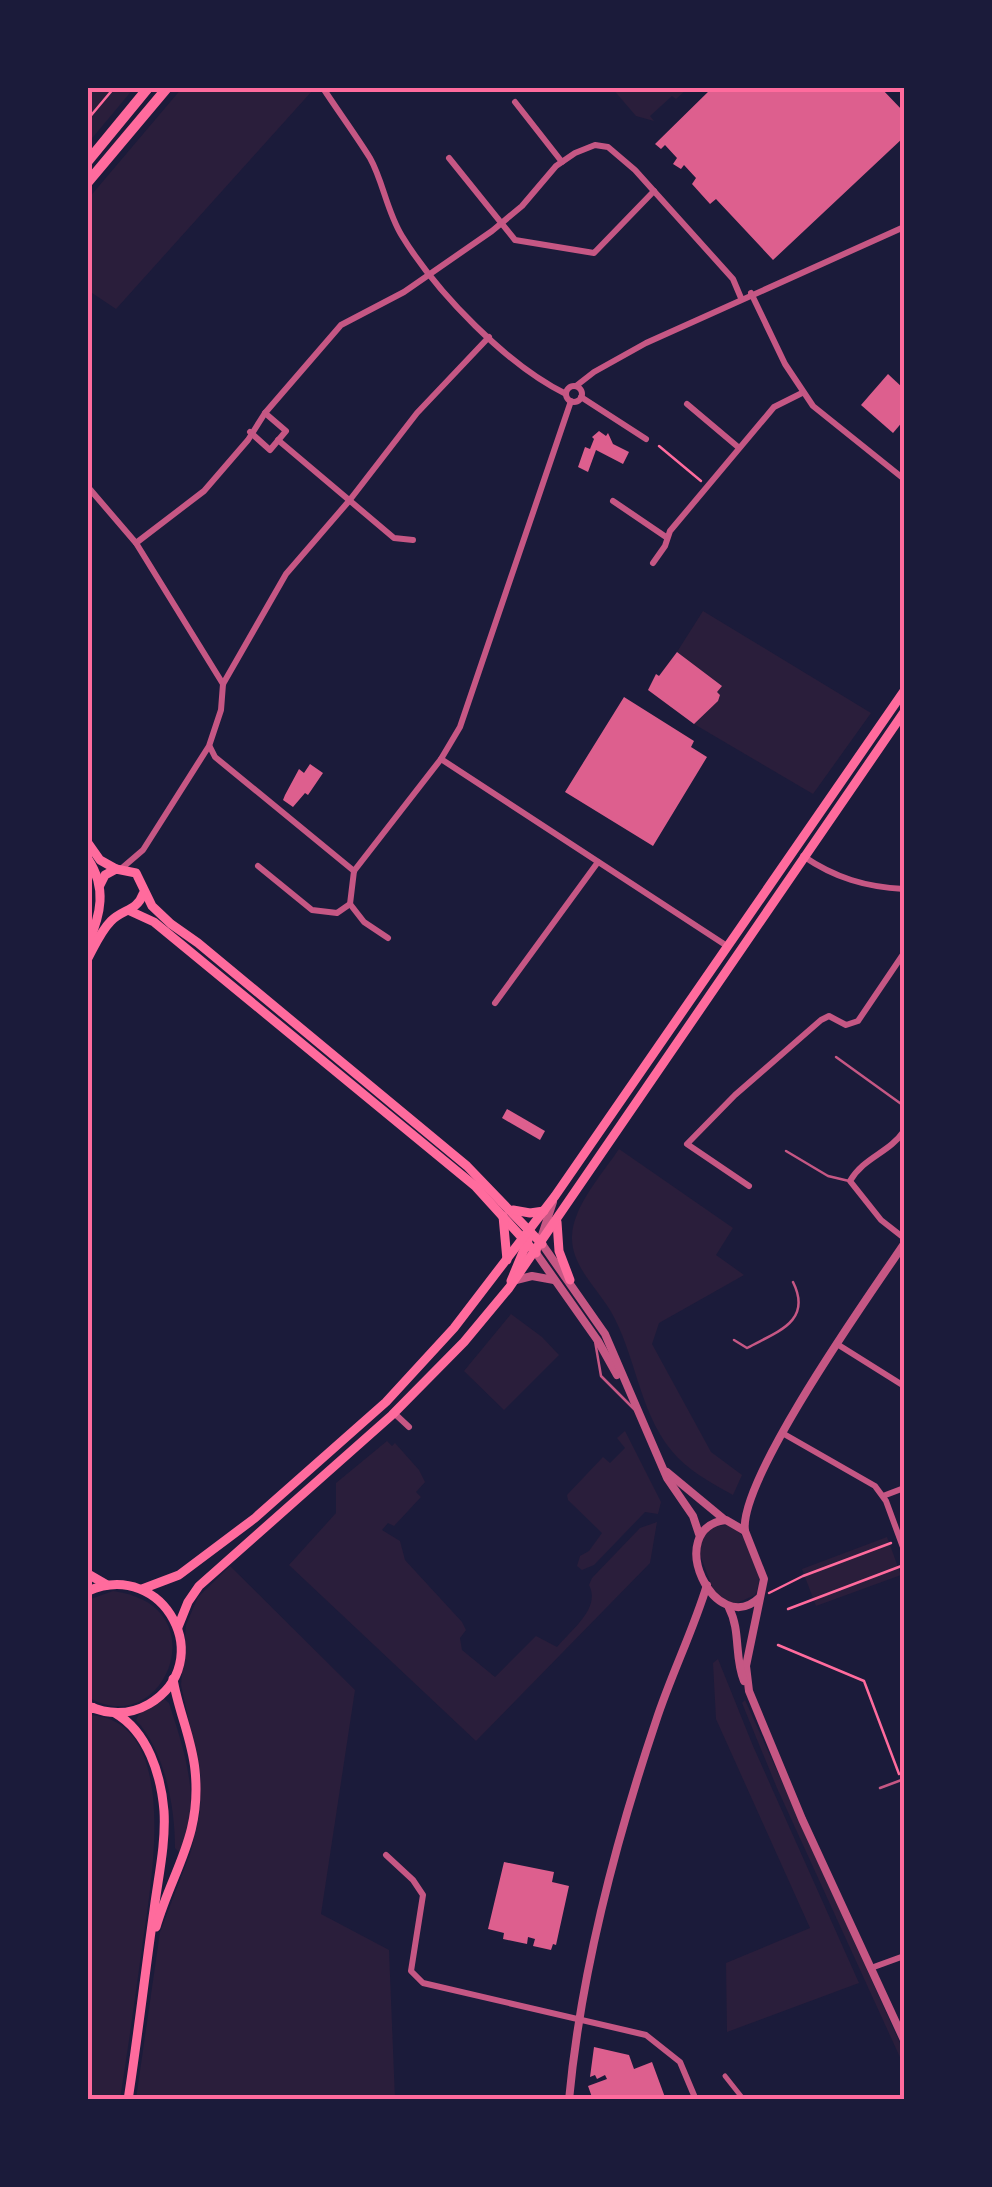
<svg xmlns="http://www.w3.org/2000/svg" width="992" height="2187" viewBox="0 0 992 2187" font-family="Manrope,sans-serif">
	<rect width="100%" height="100%" fill="#1b1b3a"/>
	<!-- green -->
	<g fill="#2a1e3b">
		<path d="M88 88H134L88 143Z"/>
		<path d="M182 88H310L312 91 116 309 92 293 88 298V199Z"/>
		<path d="M612 88H688L676 99 672 96 650 116 654 121 636 116Z"/>
		<path d="M703 611 871 713 813 794 694 724 721 685 677 652Z"/>
		<path d="M619 1149 733 1228 716 1255 744 1275 659 1323 652 1344 711 1452 742 1475 733 1495C710 1482 688 1471 671 1450 638 1409 636 1354 610 1310 596 1287 571 1265 572 1236 573 1206 603 1173 619 1149Z"/>
		<path d="M511 1314 542 1337 559 1355 504 1410 464 1371Z"/>
		<path d="M625 1431 661 1502 658 1514 645 1512 594 1565 582 1570 577 1566 580 1556 589 1551 602 1533 568 1500 567 1495 603 1457 610 1463 625 1448 617 1438Z"/>
		<path d="M387 1441 392 1446 395 1443 419 1470 425 1482 416 1492 421 1497 394 1526 388 1523 382 1530 400 1541 405 1560 462 1622 466 1630 460 1638 462 1650 495 1677 536 1636 557 1647C572 1629 601 1608 589 1585L592 1578 640 1528 657 1522 650 1563 476 1741 289 1565 336 1513V1483Z"/>
		<path d="M727 1525C750 1533 767 1573 755 1595L735 1604 721 1599 713 1589 699 1552 701 1539 712 1527Z"/>
		<path d="M887 1537 901 1575 816 1606 802 1569Z"/>
		<path d="M230 1566 355 1690 321 1914 389 1950 395 2099H136L160 1932 191 1851 200 1811 201 1778 181 1685 186 1625 198 1597Z"/>
		<path d="M113 1591C221 1605 163 1743 88 1697V1600Z"/>
		<path d="M718 1659 753 1746 859 1983 727 2032 726 1963 810 1928 716 1719 713 1663Z"/>
		<path d="M164 1699 169 1703C184 1750 204 1805 179 1852L175 1848C175 1807 165 1751 136 1720L139 1714Z"/>
		<path d="M745 1700 904 2052V2066L777 1788 742 1703Z"/>
		<path d="M88 1715C184 1718 150 1888 142 1948 135 1998 128 2049 120 2099H88Z"/>
	</g>
	<!-- building -->
	<g fill="#dd5f8e">
		<path d="M712 88H881L904 112V137L773 260 716 199 710 204 692 184 696 178 684 165 681 169 673 164 677 158 665 145 661 149 655 144Z"/>
		<path d="M888 374 904 389V420L893 433 861 405Z"/>
		<path d="M599 431 606 436 608 433 613 444 629 452 623 464 596 450 588 472 578 467 585 447 590 449 594 439 592 437Z"/>
		<path d="M677 652 722 686 717 692 720 695 718 701 694 724 648 690 656 674 659 676Z"/>
		<path d="M624 697 694 741 691 747 707 757 653 846 565 792Z"/>
		<path d="M310 764 323 773 308 795 305 793 293 807 283 800 285 795 299 769 304 773Z"/>
		<path d="M507 1109 545 1131 540 1140 502 1118Z"/>
		<path d="M504 1862 554 1872 552 1882 569 1886 556 1945 553 1944 551 1950 533 1946 535 1939 528 1937 527 1944 503 1939 504 1933 488 1929Z"/>
		<path d="M594 2047 629 2055 634 2069 652 2062 666 2100H593L588 2086 607 2079 605 2075 597 2079 595 2075 590 2077Z"/>
	</g>
	<g fill="none" stroke-linecap="round" stroke-linejoin="round">
		<!-- path -->
		<g stroke="#ff6b9d" stroke-width="2.5">
			<path d="M88 119 114 88"/>
			<path d="M659 446 701 481"/>
			<path d="M769 1593 803 1576 891 1543"/>
			<path d="M788 1609 904 1565"/>
			<path d="M778 1645 864 1681 899 1774"/>
		</g>
		<!-- service -->
		<g stroke="#c65784" stroke-width="2.5">
			<path d="M836 1057 904 1106"/>
			<path d="M786 1151 828 1176 849 1181"/>
			<path d="M734 1340 747 1348C776 1332 813 1322 793 1282"/>
			<path d="M595 1341 601 1376 634 1409"/>
			<path d="M880 1788 904 1779"/>
		</g>
		<!-- pedestrian -->
		<path stroke="#c65784" stroke-width="5" d="M725 2076 744 2100"/>
		<!-- minor -->
		<g stroke="#c65784" stroke-width="6">
			<path d="M323 88C338 111 355 134 370 158 383 181 387 212 402 236 437 293 507 365 566 394"/>
			<path d="M515 102 562 162"/>
			<path d="M449 158 515 240 594 253 654 191"/>
			<path d="M751 293 785 364 813 406 904 479"/>
			<path d="M576 386 594 372 646 343 904 227"/>
			<circle cx="574" cy="394" r="8"/>
			<path d="M581 397 646 439"/>
			<path d="M687 404 738 447"/>
			<path d="M250 432 270 450 286 431 265 413"/>
			<path d="M278 440 394 538 413 540"/>
			<path d="M88 487 136 543 223 684"/>
			<path d="M613 501 666 537"/>
			<path d="M136 543 204 491 248 440 265 413 341 325 404 292 492 231 522 206 556 166 575 153 595 145 608 147 635 170 733 279 741 298"/>
			<path d="M653 563 665 546 670 531 774 407 802 393"/>
			<path d="M210 747 215 757 354 871"/>
			<path d="M441 759 727 946"/>
			<path d="M803 856C835 878 866 887 904 889"/>
			<path d="M258 866 312 910 337 913 350 904"/>
			<path d="M122 868 143 850 209 746 221 710 223 684 286 574 349 501 417 413 489 337"/>
			<path d="M354 871 441 759 460 727 571 401"/>
			<path d="M354 871 350 904 364 922 388 938"/>
			<path d="M495 1003 598 862"/>
			<path d="M904 1131C889 1153 864 1157 850 1181L881 1220 904 1238"/>
			<path d="M749 1186 687 1144 735 1095 821 1020 829 1016 846 1025 858 1021 904 953"/>
			<path d="M837 1344 904 1386"/>
			<path d="M394 1413 409 1427"/>
			<path d="M784 1434 875 1486 886 1501 904 1550"/>
			<path d="M883 1496 904 1488"/>
			<path d="M386 1855 413 1880 423 1895 411 1971 423 1983 646 2035 680 2062 696 2100"/>
			<path d="M871 1968 904 1956"/>
		</g>
		<!-- tertiary -->
		<g stroke="#c65784" stroke-width="8">
			<path d="M553 1202 536 1253 598 1341 617 1375"/>
			<path d="M542 1244 605 1334 667 1478 693 1516 699 1534"/>
			<path d="M516 1280 532 1276 554 1280"/>
			<path d="M667 1472 725 1520"/>
			<path d="M745 1531C738 1480 870 1294 904 1244"/>
			<path d="M760 1597C715 1641 662 1528 726 1520L745 1531 764 1579 746 1666 749 1691 802 1819 904 2040"/>
			<path d="M729 1608C741 1631 734 1657 744 1681"/>
			<path d="M569 2100C581 1971 615 1843 656 1721 671 1675 693 1631 707 1585"/>
		</g>
		<!-- secondary -->
		<g stroke="#ff6b9d" stroke-width="9">
			<path d="M88 843 100 860 116 869"/>
			<path d="M88 859C107 888 101 914 88 944"/>
			<path d="M100 885 105 875 116 869 136 873 152 906 171 924 198 943 467 1166 542 1244"/>
			<path d="M130 911 154 922 475 1186 536 1253"/>
			<path d="M88 958C95 945 101 931 111 921 123 909 137 911 143 894"/>
			<path d="M513 1210 530 1213 544 1211"/>
			<path d="M503 1216 507 1260"/>
			<path d="M557 1222 559 1251 570 1280"/>
			<path d="M511 1281 528 1240"/>
			<path d="M88 1574 107 1585"/>
			<path d="M142 1589 179 1575 255 1518 386 1402 454 1328 555 1196 904 691"/>
			<path d="M88 1591C164 1558 219 1662 149 1704 130 1715 109 1715 88 1706"/>
			<path d="M178 1627 188 1602 199 1586 392 1415 464 1342 509 1288 904 712"/>
			<path d="M115 1713C148 1732 161 1775 164 1811 166 1844 158 1878 154 1910 145 1973 138 2036 128 2100"/>
			<path d="M156 1927C173 1869 202 1836 195 1770 192 1739 178 1710 173 1679"/>
		</g>
		<!-- trunk -->
		<g stroke="#ff6b9d" stroke-width="10">
			<path d="M88 161 148 88"/>
			<path d="M88 182 167 88"/>
			<path d="M88 1708H93"/>
		</g>
	</g>
	<!-- border -->
	<rect width="992" height="2187" fill="none" stroke="#1b1b3a" stroke-width="180"/>
	<rect x="90" y="90" width="812" height="2007" fill="none" stroke="#ff6b9d" stroke-width="4"/>
</svg>
